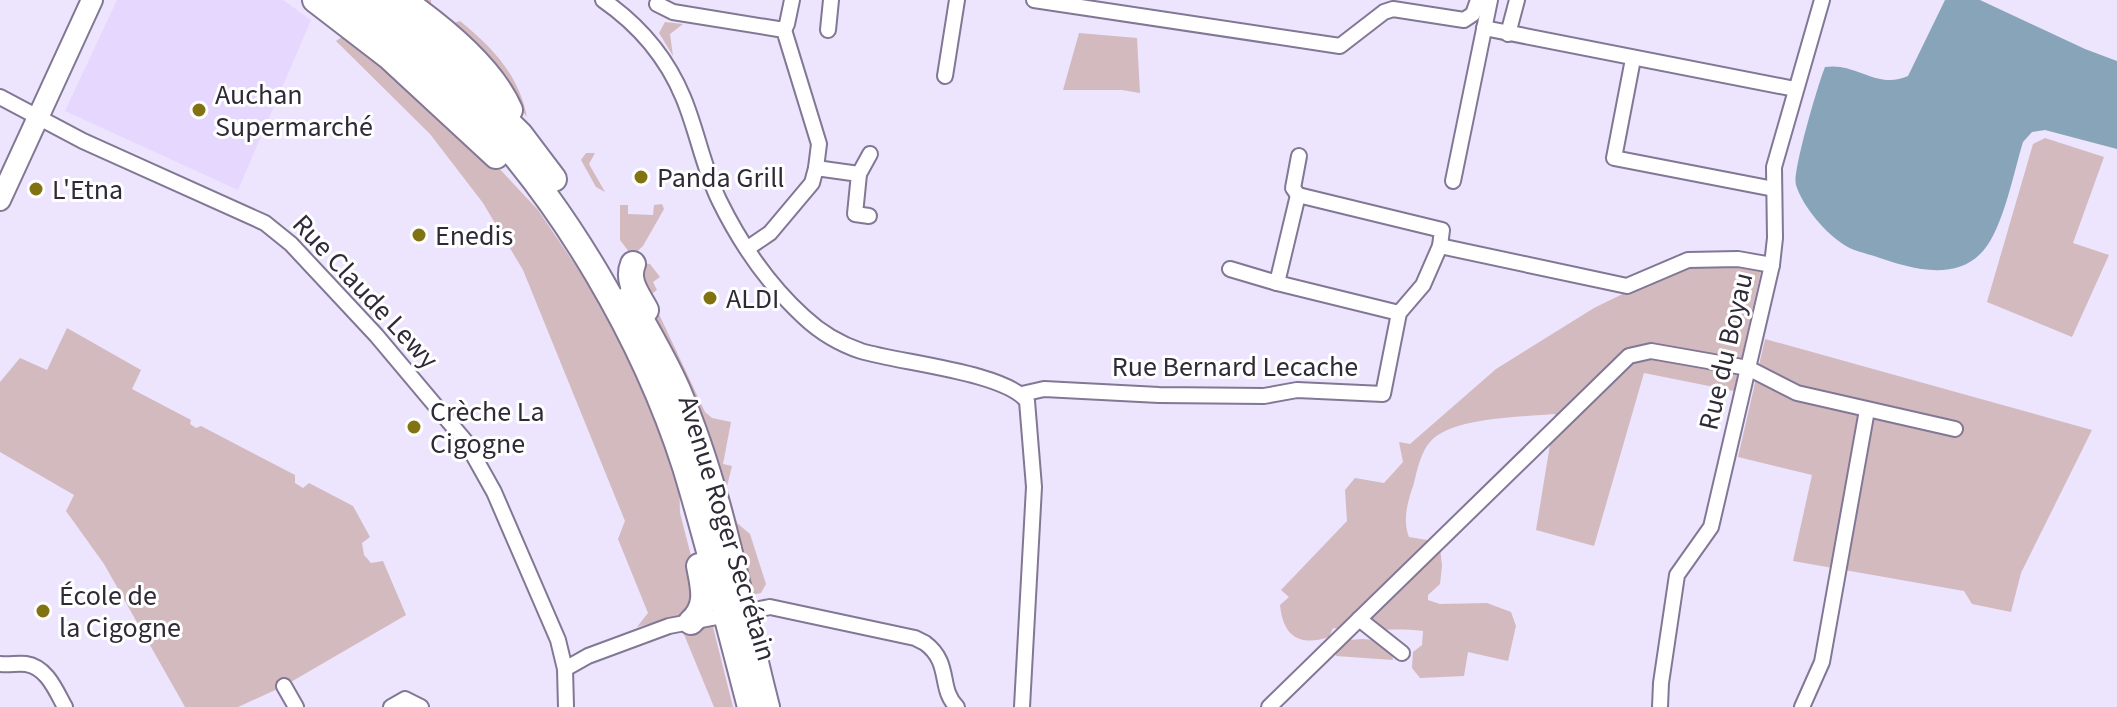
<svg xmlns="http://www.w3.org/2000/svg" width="2117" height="707" viewBox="0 0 2117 707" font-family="'Source Sans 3',sans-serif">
	<rect width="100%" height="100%" fill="#ede4fe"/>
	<!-- built -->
	<path fill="#e6d7ff" d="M117 0H283L311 20 238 190 65 111Z"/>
	<!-- green -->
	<g fill="#d3babf">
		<path d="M411 0H431V4L454 23 460 21C492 47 519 75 527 117L494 75Z"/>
		<path d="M665 22 683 24 670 34 673 56 659 33Z"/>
		<path d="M1079 33 1137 38 1140 93 1122 90H1063Z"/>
		<path d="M345 35 436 110 495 164 538 210 595 294 641 374 679 474 680 513 696 575 689 613 637 627 648 613 618 539 625 521 523 270 483 203 430 134 336 41Z"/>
		<path d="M2045 138 2104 157 2073 243 2109 255 2072 337 1987 302 2033 144Z"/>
		<path d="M586 153H595L589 164 605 192 596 187 581 160Z"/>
		<path d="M662 204 664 209 643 246 632 256 620 240V205H628V214L653 215 654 205Z"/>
		<path d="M1688 262 1762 267 1734 391 1644 373 1594 546 1536 530 1555 414C1523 417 1451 417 1430 442 1421 452 1417 470 1414 483 1408 501 1402 519 1409 537L1427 540 1440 547 1442 566 1440 584 1428 595V600L1440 604 1487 603 1511 612 1516 626 1508 661 1468 652 1464 676 1420 678 1412 668 1413 652 1422 645 1423 631C1392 627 1363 633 1333 628L1329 637C1299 647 1283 636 1280 605L1289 597 1281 590 1347 521 1345 490 1355 478 1384 483 1403 462 1399 442 1410 444 1496 369 1594 308Z"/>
		<path d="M644 263 650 264 660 277 653 282 657 290 650 295 705 412 712 418 731 422 723 464 732 466 727 486 737 523 750 534 766 584 761 593 746 596 671 351 637 282Z"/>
		<path d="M67 328 141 370 132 389 191 420 190 424 196 428 201 426 295 475V483L303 488 309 483 353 506 370 537 362 543 364 555 371 563 383 561 406 615 284 686 238 707H185L104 564 66 511 74 495 0 452V382L20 358 47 370Z"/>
		<path d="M1765 339 2092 430 2021 573 2011 612 1972 604 1964 591 1793 561 1812 475 1738 457Z"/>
		<path d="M712 623 733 707H714L683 632Z"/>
		<path d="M1362 639 1390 641 1393 660 1336 656 1337 641Z"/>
	</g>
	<!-- water -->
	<path fill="#88a4b9" d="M1945 0H1980L2085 49 2117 61V149L2045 130 2032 132 2023 142C2014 171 2003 229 1983 251 1955 283 1909 268 1874 256 1865 253 1854 251 1846 246 1826 234 1803 207 1796 185 1792 173 1818 84 1825 67 1856 62 1877 90 1908 76Z"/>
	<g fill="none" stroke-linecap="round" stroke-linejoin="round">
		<defs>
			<g id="minor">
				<path d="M603 0C639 25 666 56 683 97 697 130 703 167 719 200 740 243 769 285 804 317 820 332 840 344 861 351 900 363 1004 372 1027 401L1034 487 1022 707"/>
				<path d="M1034 0 1340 46 1384 12 1393 9 1464 20 1473 14 1478 0"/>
				<path d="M657 4 673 12 784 30 819 144 816 168 812 183 770 233 748 248"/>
				<path d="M1484 28 1795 89"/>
				<path d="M784 30 787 24 792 0"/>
				<path d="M828 30 831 0"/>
				<path d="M1508 34 1517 0"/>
				<path d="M1633 59 1614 158 1774 189"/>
				<path d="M945 76 957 0"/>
				<path d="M0 97 83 141 265 223 291 244 376 335 466 442 494 492 558 640 565 669 566 707"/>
				<path d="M816 168 859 174 855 214 869 216"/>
				<path d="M859 174 870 154"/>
				<path d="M1453 181 1490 0"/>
				<path d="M1298 195 1293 188 1299 156"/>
				<path d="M1230 269 1277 283"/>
				<path d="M1399 313 1277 283 1298 195 1442 230 1440 246"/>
				<path d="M1022 394 1044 389 1159 395 1264 396 1297 390 1383 394 1399 313 1423 285 1440 246 1627 286 1688 260 1738 259 1772 265"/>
				<path d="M1359 619 1402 653"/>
				<path d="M0 664C9 665 18 663 26 664 47 667 56 691 65 707"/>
				<path d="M565 669 588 656 669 626 770 607 915 638 925 643C952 663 938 689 957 707"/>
				<path d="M284 686 296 707"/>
				<path d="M391 707 405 699 421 707"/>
				<path d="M1269 707 1629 356 1651 351 1748 368 1797 393 1955 429"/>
				<path d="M1660 707 1661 683 1677 575 1711 527 1772 265 1775 238 1774 167 1822 0"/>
				<path d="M1802 707 1822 662 1867 410"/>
			</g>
			<path id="secondary" d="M0 200 92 0"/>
			<g id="primary">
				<path d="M315 0 389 57 496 156"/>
				<path d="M345 0C388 33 432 66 470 105 564 202 644 339 685 467 709 546 729 627 750 707"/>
				<path d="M375 0 417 33 520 134 554 179"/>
				<path d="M403 0C440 26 492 68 510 110"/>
				<path d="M633 264C626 281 638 295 646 310"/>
				<path d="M629 298C646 328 664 358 678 390 721 490 740 602 767 707"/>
				<path d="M691 622C709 606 703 587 699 566"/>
			</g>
		</defs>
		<!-- minor casing -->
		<use href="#minor" stroke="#827794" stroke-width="18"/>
		<!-- secondary casing -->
		<use href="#secondary" stroke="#827794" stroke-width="24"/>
		<!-- primary casing -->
		<use href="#primary" stroke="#827794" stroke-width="28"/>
		<!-- minor -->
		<use href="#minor" stroke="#fff" stroke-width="14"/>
		<!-- secondary -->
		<use href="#secondary" stroke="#fff" stroke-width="20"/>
		<!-- primary -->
		<use href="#primary" stroke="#fff" stroke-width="24"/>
	</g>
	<!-- markers -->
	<g fill="#817212" stroke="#fff" stroke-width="3">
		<circle cx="199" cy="110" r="8"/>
		<circle cx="641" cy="177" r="8"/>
		<circle cx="36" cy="189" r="8"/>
		<circle cx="419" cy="235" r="8"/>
		<circle cx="710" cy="298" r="8"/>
		<circle cx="414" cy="427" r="8"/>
		<circle cx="43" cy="611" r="8"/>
	</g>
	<g text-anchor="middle" stroke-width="6" stroke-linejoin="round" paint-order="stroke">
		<!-- poi labels -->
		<g font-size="28" fill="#2f2a37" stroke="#fff" text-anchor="start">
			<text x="215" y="104">Auchan<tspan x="215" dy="32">Supermarché</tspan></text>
			<text x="657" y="187">Panda Grill</text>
			<text x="52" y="199">L'Etna</text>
			<text x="435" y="245">Enedis</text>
			<text x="726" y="308">ALDI</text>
			<text x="430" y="421">Crèche La<tspan x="430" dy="32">Cigogne</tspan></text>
			<text x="59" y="605">École de<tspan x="59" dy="32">la Cigogne</tspan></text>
		</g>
		<!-- street labels -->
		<g font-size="28" fill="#2f2a37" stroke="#fff">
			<text transform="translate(366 291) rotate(47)" y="10">Rue Claude Lewy</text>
			<text transform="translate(1725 351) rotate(-77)" y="10">Rue du Boyau</text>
			<text x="1235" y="376">Rue Bernard Lecache</text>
			<text transform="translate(728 528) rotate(73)" y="10">Avenue Roger Secrétain</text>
		</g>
	</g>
</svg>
